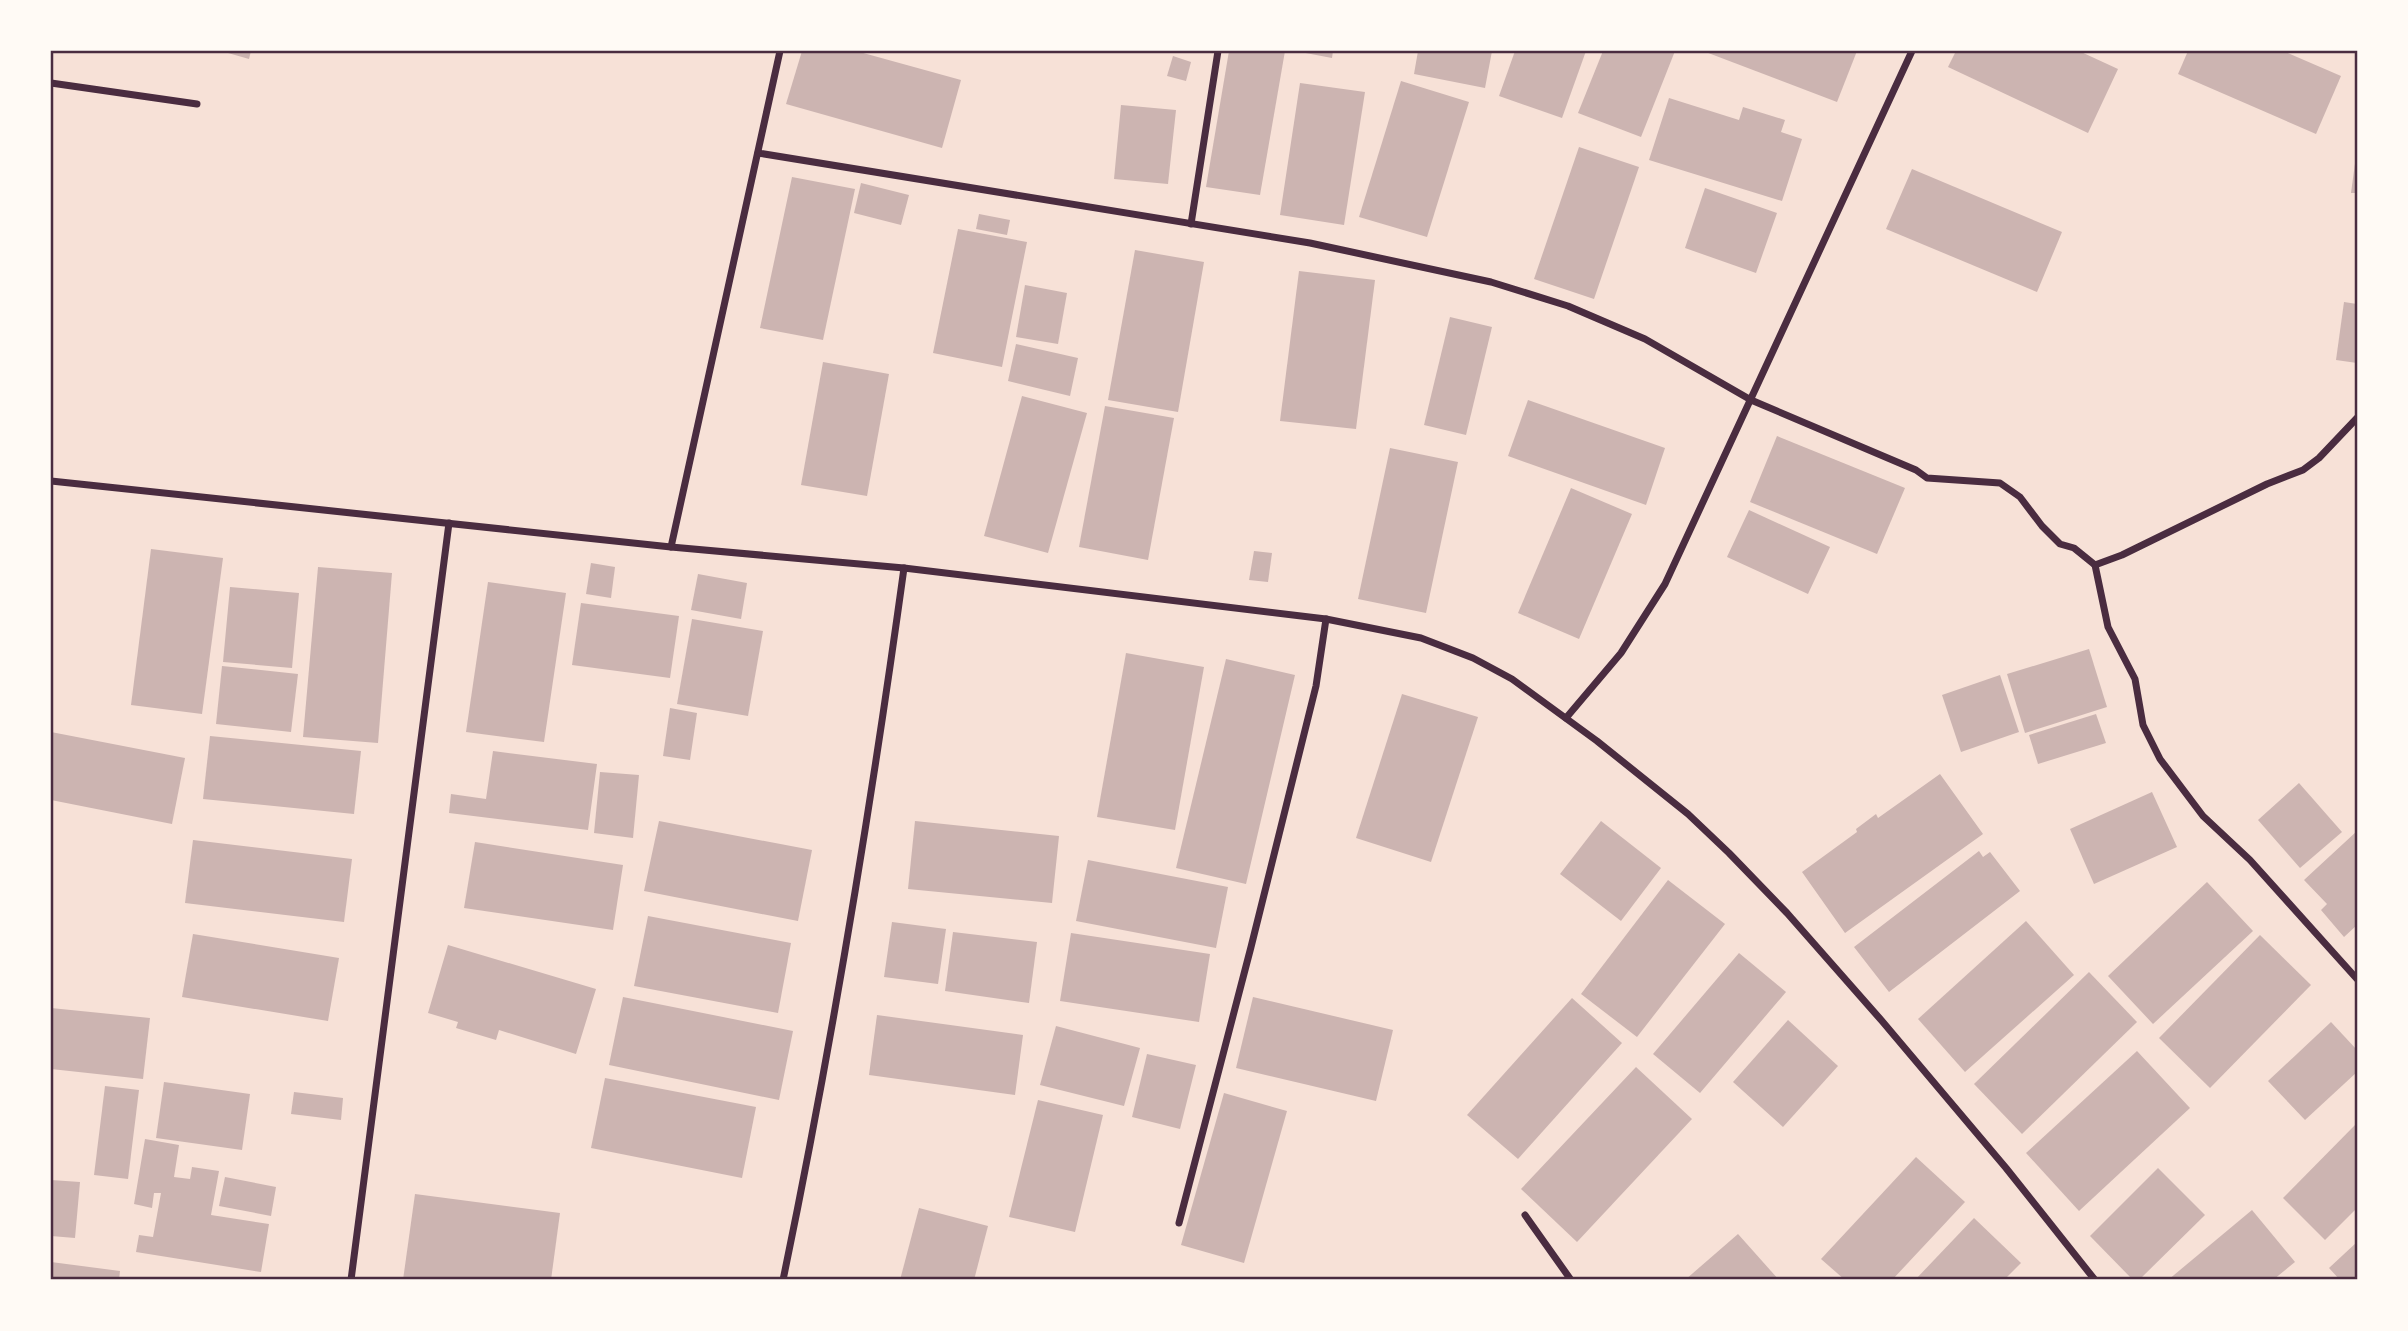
<svg xmlns="http://www.w3.org/2000/svg" width="2408" height="1331" viewBox="0 0 2408 1331" font-family="'Noto Sans',sans-serif">
	<rect width="100%" height="100%" fill="#f7e1d7"/>
	<!-- building -->
	<g fill="#ccb4b1">
		<path d="M221 51H251L249 59Z"/>
		<path d="M802 51H856L961 80 942 148 786 104Z"/>
		<path d="M1229 51H1285L1260 195 1206 187Z"/>
		<path d="M1295 51H1333L1332 58Z"/>
		<path d="M1418 51H1492L1485 88 1414 74Z"/>
		<path d="M1515 51H1586L1562 118 1499 96Z"/>
		<path d="M1603 51H1675L1641 137 1578 113Z"/>
		<path d="M1703 51H1857L1837 102Z"/>
		<path d="M1956 51H2079L2118 69 2088 133 1948 67Z"/>
		<path d="M2188 51H2283L2341 76 2316 134 2178 74Z"/>
		<path d="M1173 56 1191 62 1186 81 1167 76Z"/>
		<path d="M1401 81 1469 102 1427 237 1359 217Z"/>
		<path d="M1300 83 1365 92 1344 225 1280 215Z"/>
		<path d="M1669 98 1739 120 1743 107 1785 120 1781 132 1802 139 1782 201 1649 160Z"/>
		<path d="M1121 105 1176 110 1168 184 1114 179Z"/>
		<path d="M1579 147 1639 167 1594 299 1534 279Z"/>
		<path d="M2356 156H2357V193H2351Z"/>
		<path d="M1912 169 2062 232 2037 292 1886 229Z"/>
		<path d="M792 177 855 189 823 340 760 328Z"/>
		<path d="M861 183 909 195 901 225 854 213Z"/>
		<path d="M1705 188 1777 213 1756 273 1685 248Z"/>
		<path d="M979 214 1010 220 1007 235 976 229Z"/>
		<path d="M958 229 1027 242 1002 367 933 353Z"/>
		<path d="M1135 250 1204 262 1178 412 1108 400Z"/>
		<path d="M1299 271 1375 280 1356 429 1280 421Z"/>
		<path d="M1025 285 1067 293 1058 344 1016 337Z"/>
		<path d="M2344 302 2357 304V363L2336 360Z"/>
		<path d="M1450 317 1492 327 1466 435 1424 425Z"/>
		<path d="M1016 344 1078 358 1070 396 1008 381Z"/>
		<path d="M823 362 889 374 867 496 801 485Z"/>
		<path d="M1022 396 1087 413 1048 553 984 536Z"/>
		<path d="M1528 400 1665 448 1646 505 1508 456Z"/>
		<path d="M1105 406 1174 418 1148 560 1079 547Z"/>
		<path d="M1777 436 1905 488 1877 554 1750 502Z"/>
		<path d="M1390 448 1458 462 1426 613 1358 599Z"/>
		<path d="M1571 488 1632 514 1579 639 1518 613Z"/>
		<path d="M1749 510 1830 547 1808 594 1727 557Z"/>
		<path d="M151 549 223 558 202 714 131 705Z"/>
		<path d="M1254 551 1272 553 1268 582 1249 580Z"/>
		<path d="M591 563 615 567 611 598 586 594Z"/>
		<path d="M318 567 392 573 378 743 303 737Z"/>
		<path d="M698 574 747 583 741 619 691 610Z"/>
		<path d="M488 582 566 593 544 742 466 732Z"/>
		<path d="M230 587 299 593 292 668 223 662Z"/>
		<path d="M581 603 679 616 670 678 572 665Z"/>
		<path d="M692 619 763 631 748 716 677 704Z"/>
		<path d="M2089 649 2107 707 2025 733 2007 674Z"/>
		<path d="M1126 653 1204 667 1175 830 1097 817Z"/>
		<path d="M1226 659 1295 675 1246 884 1176 868Z"/>
		<path d="M222 666 298 674 291 732 216 724Z"/>
		<path d="M2000 675 2019 732 1961 752 1942 695Z"/>
		<path d="M1402 694 1478 717 1431 862 1356 838Z"/>
		<path d="M670 708 697 713 690 760 663 756Z"/>
		<path d="M2096 714 2106 743 2038 764 2029 735Z"/>
		<path d="M51 732 185 758 172 824 51 800Z"/>
		<path d="M210 736 361 751 354 814 203 799Z"/>
		<path d="M493 751 597 764 588 830 449 813 451 794 486 799Z"/>
		<path d="M600 772 639 775 633 838 594 833Z"/>
		<path d="M1940 774 1983 834 1845 933 1802 872 1857 832 1856 829 1876 814 1878 818Z"/>
		<path d="M2299 783 2342 832 2300 868 2258 820Z"/>
		<path d="M2152 792 2177 847 2094 884 2070 829Z"/>
		<path d="M659 821 812 850 798 921 644 891Z"/>
		<path d="M915 821 1059 836 1052 903 908 889Z"/>
		<path d="M1601 821 1661 868 1621 921 1560 874Z"/>
		<path d="M2357 831V925L2344 937 2321 910 2327 904 2304 880Z"/>
		<path d="M193 840 352 859 344 922 185 903Z"/>
		<path d="M475 842 623 865 613 930 464 908Z"/>
		<path d="M1979 851 1983 857 1990 852 2020 891 1889 992 1854 947Z"/>
		<path d="M1088 860 1228 887 1216 948 1076 921Z"/>
		<path d="M1668 880 1725 924 1637 1037 1581 994Z"/>
		<path d="M2207 882 2253 931 2153 1024 2108 976Z"/>
		<path d="M648 916 791 943 778 1013 634 986Z"/>
		<path d="M2026 921 2074 975 1965 1072 1918 1019Z"/>
		<path d="M892 922 946 929 938 984 884 977Z"/>
		<path d="M953 932 1037 942 1029 1003 945 991Z"/>
		<path d="M1071 933 1210 954 1199 1022 1060 1001Z"/>
		<path d="M193 934 339 958 328 1021 182 997Z"/>
		<path d="M2260 935 2311 985 2210 1088 2159 1038Z"/>
		<path d="M448 945 596 989 576 1054 499 1030 496 1040 456 1028 458 1022 428 1013Z"/>
		<path d="M1739 953 1786 992 1700 1093 1653 1054Z"/>
		<path d="M2089 972 2137 1022 2022 1134 1974 1084Z"/>
		<path d="M623 997 793 1031 779 1100 609 1065Z"/>
		<path d="M1253 997 1393 1030 1376 1101 1236 1068Z"/>
		<path d="M1572 998 1622 1043 1518 1159 1467 1115Z"/>
		<path d="M51 1008 150 1018 143 1079 51 1069Z"/>
		<path d="M877 1015 1023 1035 1015 1095 869 1075Z"/>
		<path d="M1788 1020 1838 1066 1783 1127 1733 1082Z"/>
		<path d="M2331 1022 2357 1050V1072L2305 1120 2268 1081Z"/>
		<path d="M1056 1026 1140 1048 1124 1106 1040 1085Z"/>
		<path d="M2137 1051 2190 1108 2079 1211 2026 1153Z"/>
		<path d="M1147 1054 1196 1065 1180 1129 1132 1117Z"/>
		<path d="M1636 1067 1692 1119 1577 1242 1521 1189Z"/>
		<path d="M605 1078 756 1107 742 1178 591 1148Z"/>
		<path d="M164 1082 250 1094 242 1150 156 1138Z"/>
		<path d="M105 1086 139 1090 128 1179 94 1175Z"/>
		<path d="M294 1092 343 1098 341 1120 291 1114Z"/>
		<path d="M1224 1093 1287 1111 1244 1263 1181 1245Z"/>
		<path d="M1038 1100 1103 1115 1075 1232 1009 1217Z"/>
		<path d="M2357 1123V1208L2325 1240 2283 1198Z"/>
		<path d="M145 1139 179 1145 174 1177 190 1179 192 1167 219 1171 211 1215 269 1224 261 1272 136 1252 139 1235 153 1237 161 1193H154L152 1208 134 1204Z"/>
		<path d="M1916 1157 1965 1202 1892 1280H1845L1821 1259Z"/>
		<path d="M2158 1168 2205 1215 2139 1280H2133L2090 1236Z"/>
		<path d="M225 1177 276 1187 271 1216 219 1206Z"/>
		<path d="M51 1180 80 1182 75 1238 51 1236Z"/>
		<path d="M415 1194 560 1213 551 1280H403Z"/>
		<path d="M919 1208 988 1226 974 1280H900Z"/>
		<path d="M2252 1210 2295 1262 2273 1280H2168Z"/>
		<path d="M1974 1218 2021 1263 2004 1280H1915Z"/>
		<path d="M1738 1234 1779 1280H1685Z"/>
		<path d="M2357 1242V1280H2340L2329 1268Z"/>
		<path d="M51 1262 120 1271 119 1280H51Z"/>
	</g>
	<g fill="none" stroke-linecap="round" stroke-linejoin="round">
		<!-- minor -->
		<g stroke="#4a2c40" stroke-width="7">
			<path d="M51 83 197 104"/>
			<path d="M758 153 1310 243 1491 282 1568 306 1645 339 1751 400 1916 470 1927 478 2000 483 2020 497 2042 526 2060 544 2074 548 2095 565 2122 555 2267 484 2303 470 2319 458 2357 418"/>
			<path d="M1191 224 1218 51"/>
			<path d="M51 481 671 547 904 568 1326 619 1421 638 1473 658 1512 679 1597 741 1688 814 1729 853 1787 913 1882 1021 2006 1168 2095 1280"/>
			<path d="M671 547 780 51"/>
			<path d="M2095 565 2108 627 2135 679 2143 725 2160 759 2203 816 2250 860 2357 979"/>
			<path d="M1566 718 1621 653 1665 584 1912 51"/>
			<path d="M1525 1215 1571 1280"/>
			<path d="M1179 1223 1251 947 1316 686 1326 619"/>
			<path d="M351 1280 449 523"/>
			<path d="M783 1280C832 1044 871 807 904 568"/>
		</g>
	</g>
	<!-- border -->
	<rect width="2408" height="1331" fill="none" stroke="#fffaf5" stroke-width="105"/>
	<rect x="52" y="52" width="2304" height="1226" fill="none" stroke="#4a2c40" stroke-width="2.5"/>
</svg>
